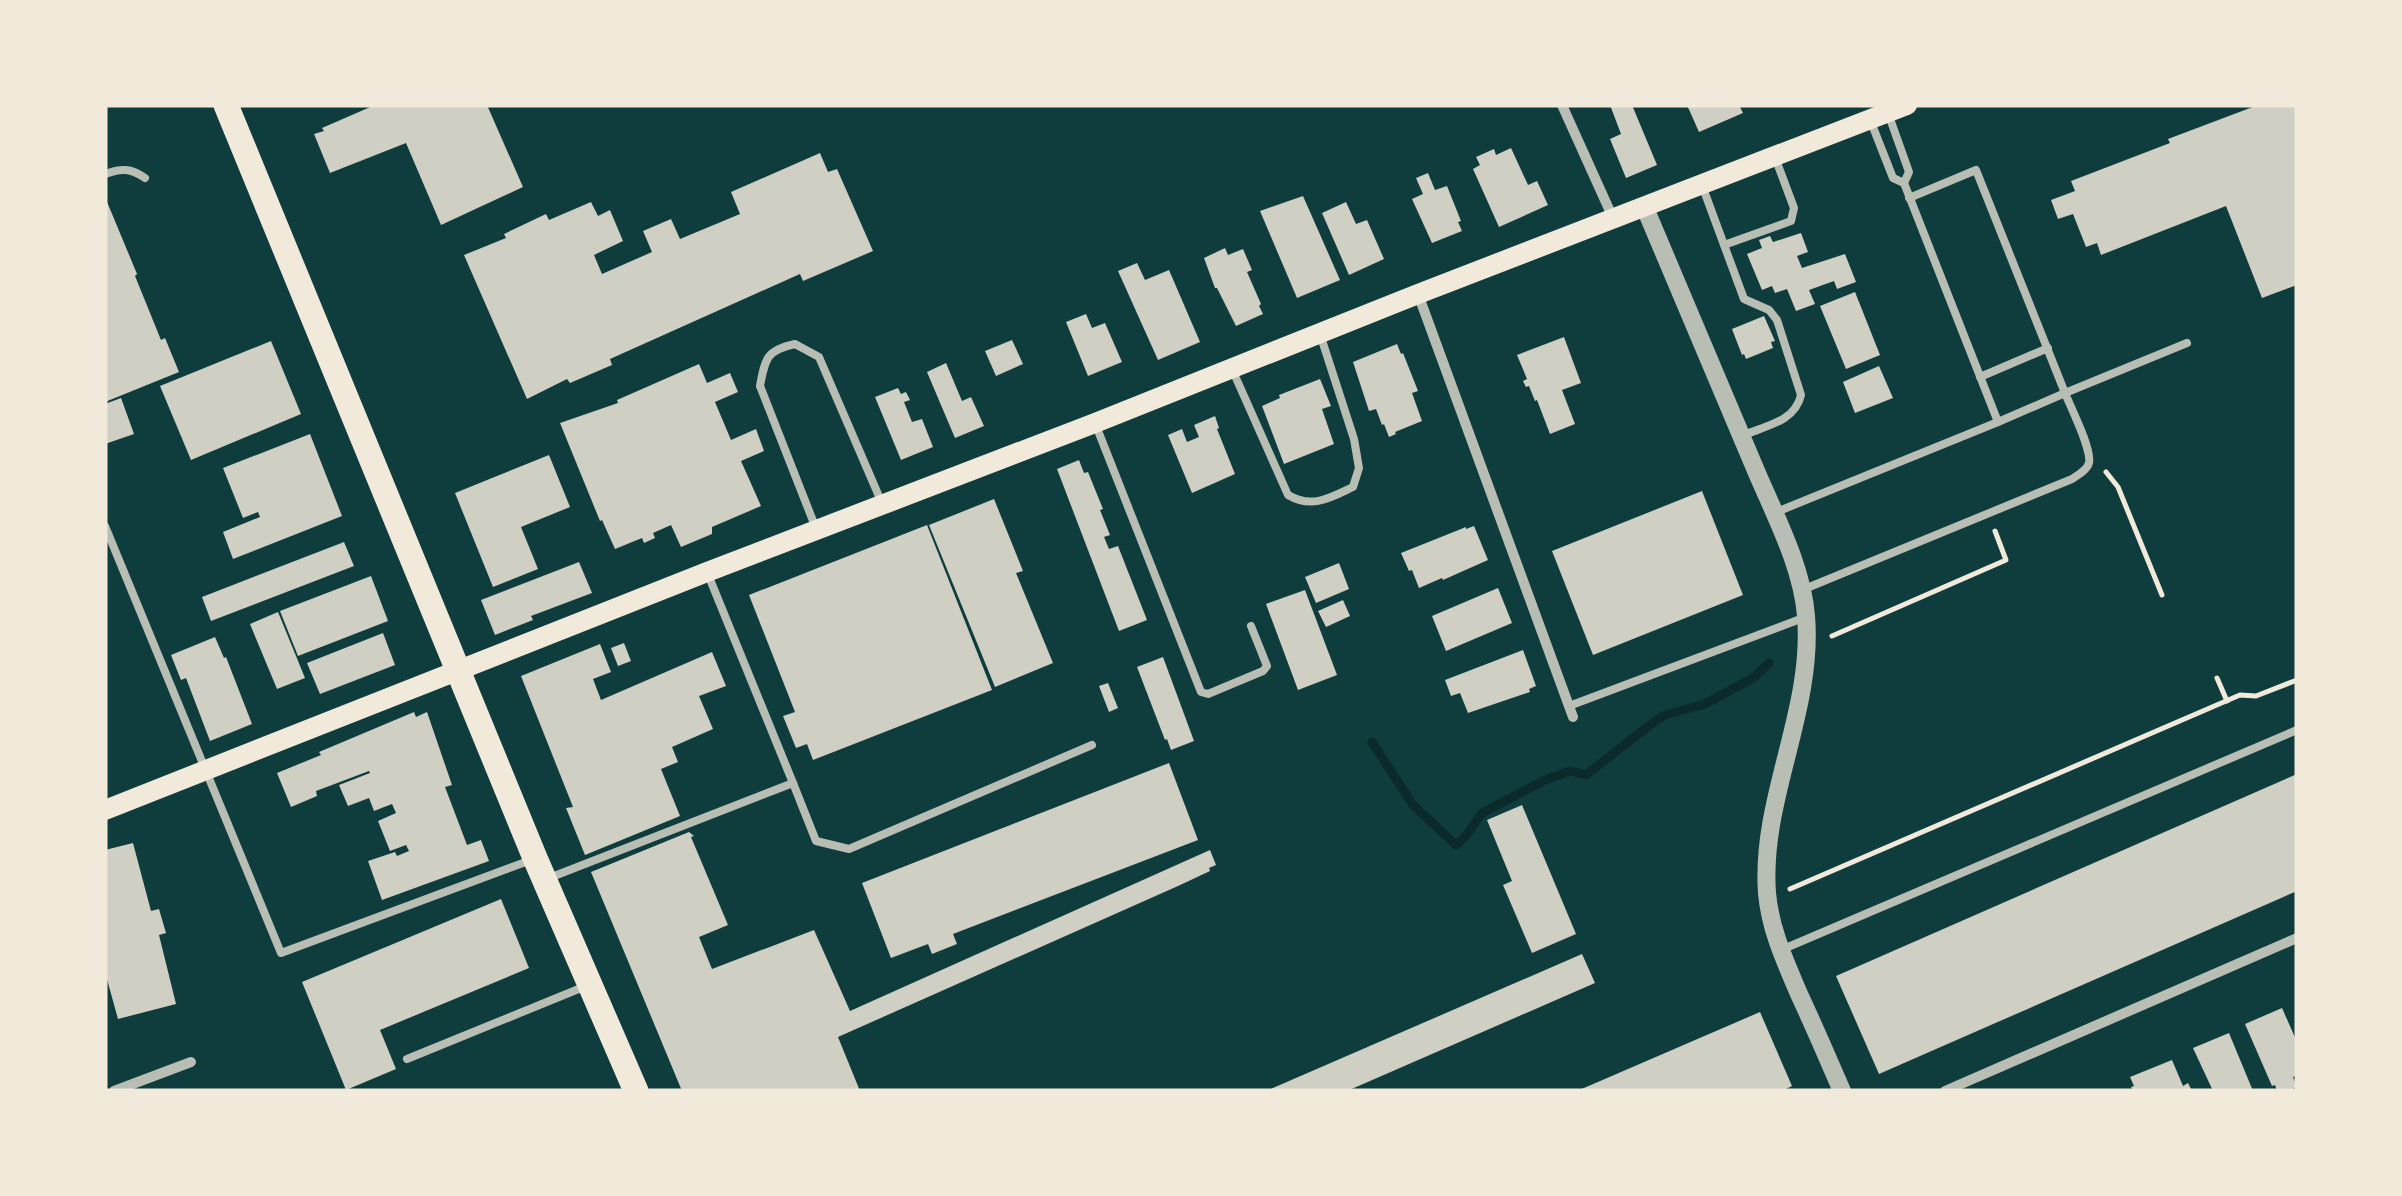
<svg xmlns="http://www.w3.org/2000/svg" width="2402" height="1196" viewBox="0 0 2402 1196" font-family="Lato,sans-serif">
	<rect width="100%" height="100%" fill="#0f3d3e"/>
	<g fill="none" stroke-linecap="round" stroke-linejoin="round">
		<!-- stream -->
		<path stroke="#0a2a2b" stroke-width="9" d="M1372 742 1413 805 1456 845 1465 837 1482 813 1545 780 1570 771 1586 775 1655 721 1665 715 1705 704 1753 678 1769 663"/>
	</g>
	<!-- building -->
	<g fill="#cfcfc3">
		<path d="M375 105H487L523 187 441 225 406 143 330 173 314 134 324 131 322 128Z"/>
		<path d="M1610 105H1632L1657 165 1626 178 1610 139 1621 134Z"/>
		<path d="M1687 105H1739L1743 113 1699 132Z"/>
		<path d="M2258 105H2297V285L2262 298 2226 206 2101 255 2097 243 2086 247 2073 214 2058 219 2051 200 2075 191 2071 181 2170 143 2168 139Z"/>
		<path d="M1511 148 1528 185 1537 181 1548 205 1499 227 1473 169 1480 165 1476 157 1494 149 1496 155Z"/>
		<path d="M820 153 828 172 837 169 873 251 803 281 800 274 610 359 612 365 570 383 567 379 527 399 464 255 506 238 504 234 546 214 549 220 591 202 598 216 610 210 623 241 594 255 602 274 652 252 643 231 671 219 680 239 740 214 731 192Z"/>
		<path d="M1428 173 1435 190 1447 186 1461 221 1458 222 1462 231 1432 243 1412 199 1423 194 1416 178Z"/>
		<path d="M1303 196 1340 280 1297 298 1260 211Z"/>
		<path d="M105 197 137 274 135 276 161 340 165 338 179 372 105 402Z"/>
		<path d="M1346 202 1356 224 1367 220 1384 259 1349 275 1322 213Z"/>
		<path d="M1801 233 1808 252 1797 256 1802 268 1845 254 1856 282 1837 289 1834 281 1809 290 1815 304 1796 311 1787 289 1775 293 1772 286 1762 290 1747 254 1762 248 1759 240 1770 236 1773 242Z"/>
		<path d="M1225 248 1228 255 1243 249 1252 270 1247 272 1261 304 1259 306 1263 314 1236 326 1217 288H1215L1204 258Z"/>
		<path d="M1137 263 1145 280 1169 270 1200 342 1158 360 1118 271Z"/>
		<path d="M1855 292 1880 355 1846 369 1820 306Z"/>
		<path d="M1086 314 1092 328 1105 323 1122 362 1088 376 1066 322Z"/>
		<path d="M1764 316 1775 341 1771 342 1773 348 1746 359 1744 354 1742 355 1732 329Z"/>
		<path d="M1564 337 1581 383 1562 390 1575 424 1550 434 1537 400 1535 401 1529 386 1526 387 1523 381 1527 379 1517 355Z"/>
		<path d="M1012 340 1023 364 996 376 985 351Z"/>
		<path d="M271 341 301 414 191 460 160 386Z"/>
		<path d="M1397 344 1401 354 1403 353 1418 391 1412 393 1422 421 1395 432 1396 434 1389 437 1384 424 1382 425 1376 409 1369 411 1353 362Z"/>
		<path d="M946 363 962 401 971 397 984 426 955 438 927 372Z"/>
		<path d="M699 364 707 383 730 373 738 392 715 402 731 440 756 429 764 451 741 461 761 506 712 527V534L681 547 671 525 653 533 655 538 644 543 642 538 615 549 602 520 600 521 560 423 618 403 617 400Z"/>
		<path d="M1879 366 1893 398 1855 413 1843 382Z"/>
		<path d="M1320 379 1331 406 1322 409 1334 444 1284 464 1262 406 1280 398 1279 395Z"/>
		<path d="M898 388 901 394 906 392 910 400 904 402 912 422 922 419 933 447 901 460 875 397Z"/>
		<path d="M121 398 134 434 105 444V404Z"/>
		<path d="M1215 416 1219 428 1217 429 1235 474 1192 493 1168 435 1182 429 1187 442 1199 437 1194 425Z"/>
		<path d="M310 434 342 516 233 559 223 532 260 517 258 512 243 518 223 468Z"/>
		<path d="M549 455 570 507 521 527 538 569 493 587 455 493Z"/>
		<path d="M1079 460 1084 473 1088 472 1103 509 1100 510 1110 535 1104 537 1109 549 1118 546 1147 620 1119 631 1057 469Z"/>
		<path d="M1702 491 1743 595 1593 655 1552 551Z"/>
		<path d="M994 499 1023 571 1016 573 1053 663 995 687 929 525Z"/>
		<path d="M927 525 992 690 813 760 807 744 796 748 783 716 795 712 749 595Z"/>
		<path d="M1474 526 1488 560 1443 580 1442 578 1419 588 1412 570 1409 571 1401 553 1466 527V529Z"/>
		<path d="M344 542 354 566 211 621 202 597Z"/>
		<path d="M579 562 592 593 531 616 533 620 495 635 481 600Z"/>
		<path d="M1339 563 1349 589 1316 603 1305 577Z"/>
		<path d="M371 576 388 621 298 656 280 611Z"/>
		<path d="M1498 588 1512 623 1446 651 1432 616Z"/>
		<path d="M1305 590 1337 675 1298 690 1266 604Z"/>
		<path d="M1343 600 1350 616 1326 627 1318 611Z"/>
		<path d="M278 612 305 678 277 689 250 624Z"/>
		<path d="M383 633 395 665 320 694 307 663Z"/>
		<path d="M215 637 224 658 226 657 252 724 210 741 186 678 181 680 171 655Z"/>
		<path d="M624 643 631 661 618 666 611 648Z"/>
		<path d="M600 644 611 672 593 679 601 700 712 652 726 686 699 696 713 729 672 747 678 762 661 769 680 816 585 855 566 808 573 807 521 676Z"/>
		<path d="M1523 650 1536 686 1529 689 1530 692 1468 713 1460 693 1451 696 1445 680Z"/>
		<path d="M1163 657 1194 741 1171 750 1167 739 1165 740 1137 667Z"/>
		<path d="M1108 683 1118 708 1109 712 1099 686Z"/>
		<path d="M414 712 416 717 427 712 452 785 445 787 467 845 481 840 489 861 382 900 368 861 395 852 397 856 409 851 406 845 390 851 378 821 396 813 392 804 374 811 369 798 348 806 339 785 370 773 369 771 316 791 317 796 291 807 277 773 321 755 319 752Z"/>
		<path d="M1169 763 1198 840 953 934 957 944 932 954 928 944 891 958 862 883Z"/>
		<path d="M2297 774V891L1879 1074 1836 976Z"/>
		<path d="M1522 805 1576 934 1532 953 1503 885 1512 881 1487 820Z"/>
		<path d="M689 832 694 836 691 837 728 925 699 937 712 969 814 930 850 1011 1210 850 1216 865 1209 868 1210 871 1178 886 838 1037 860 1091H682L591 872Z"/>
		<path d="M133 843 151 911 159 909 166 933 159 935 176 1004 118 1019 105 972V850Z"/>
		<path d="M501 899 529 968 380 1030 396 1069 346 1090 302 982Z"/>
		<path d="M1582 954 1595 983 1347 1091H1266Z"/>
		<path d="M2282 1008 2297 1042V1075L2293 1077 2297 1087 2288 1091H2277L2275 1085 2272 1086 2245 1024Z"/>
		<path d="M1760 1012 1792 1086 1782 1091H1577Z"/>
		<path d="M2229 1033 2253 1091H2213L2193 1048Z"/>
		<path d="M2172 1060 2183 1086 2188 1083 2192 1091H2133L2131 1087 2134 1086 2130 1077Z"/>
	</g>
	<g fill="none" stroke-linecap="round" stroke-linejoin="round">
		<!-- path -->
		<g stroke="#f1e9da" stroke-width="5">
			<path d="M2106 472 2118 487 2162 595"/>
			<path d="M1832 636 2006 560 1995 531"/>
			<path d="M2217 678 2227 701"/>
			<path d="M1790 889 2240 695 2256 696 2297 680"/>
		</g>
		<!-- service -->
		<g stroke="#b8beb3" stroke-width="8">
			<path d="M1888 113 1909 172 1904 183"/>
			<path d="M105 174C121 168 131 168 145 178"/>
			<path d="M1703 188 1744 299 1769 310 1777 320 1801 395C1795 422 1765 426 1741 436"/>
			<path d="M1909 198 1976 170 2065 393 1998 422"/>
			<path d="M1724 245 1791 221 1794 208 1776 160"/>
			<path d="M1232 369 1288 495C1312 509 1330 498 1353 487L1359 468 1354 439 1320 334"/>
			<path d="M1980 377 2048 348"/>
			<path d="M1095 423 1201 692 1208 694 1263 671 1267 666 1251 626"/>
			<path d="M1774 513 1998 422 1904 183 1893 178 1871 122"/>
			<path d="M105 526 281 953 531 860"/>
			<path d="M815 526 760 386C765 358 767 350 795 344L819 357 881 501"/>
			<path d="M707 572 793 783"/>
			<path d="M1802 590 2072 479C2078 475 2087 470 2089 463 2092 449 2071 408 2065 393L2187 343"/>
			<path d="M1569 706 1803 618"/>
			<path d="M549 878 793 783 816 841 849 849 1092 745"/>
			<path d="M1781 950 2297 730"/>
			<path d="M407 1059 586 986"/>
		</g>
		<!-- minor -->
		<g stroke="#b8beb3" stroke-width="10">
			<path d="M1562 105 1613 218"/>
			<path d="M1418 294 1573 717"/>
			<path d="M114 1091 191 1062"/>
			<path d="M1945 1091 2297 938"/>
		</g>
		<!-- tertiary -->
		<path stroke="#b8beb3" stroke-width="18" d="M1645 208C1681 294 1718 380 1754 466 1774 514 1802 565 1806 616 1814 711 1760 799 1767 893 1770 929 1785 961 1799 994 1814 1026 1828 1059 1842 1091"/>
		<!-- secondary -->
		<path stroke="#f1e9da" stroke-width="20" d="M105 810 707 572 1095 423 1418 294 1907 105"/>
		<!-- primary -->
		<path stroke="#f1e9da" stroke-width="25" d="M226 105 535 858 636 1091"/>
	</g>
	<!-- border -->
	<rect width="2402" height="1196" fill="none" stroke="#f1e9da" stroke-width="215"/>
</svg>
